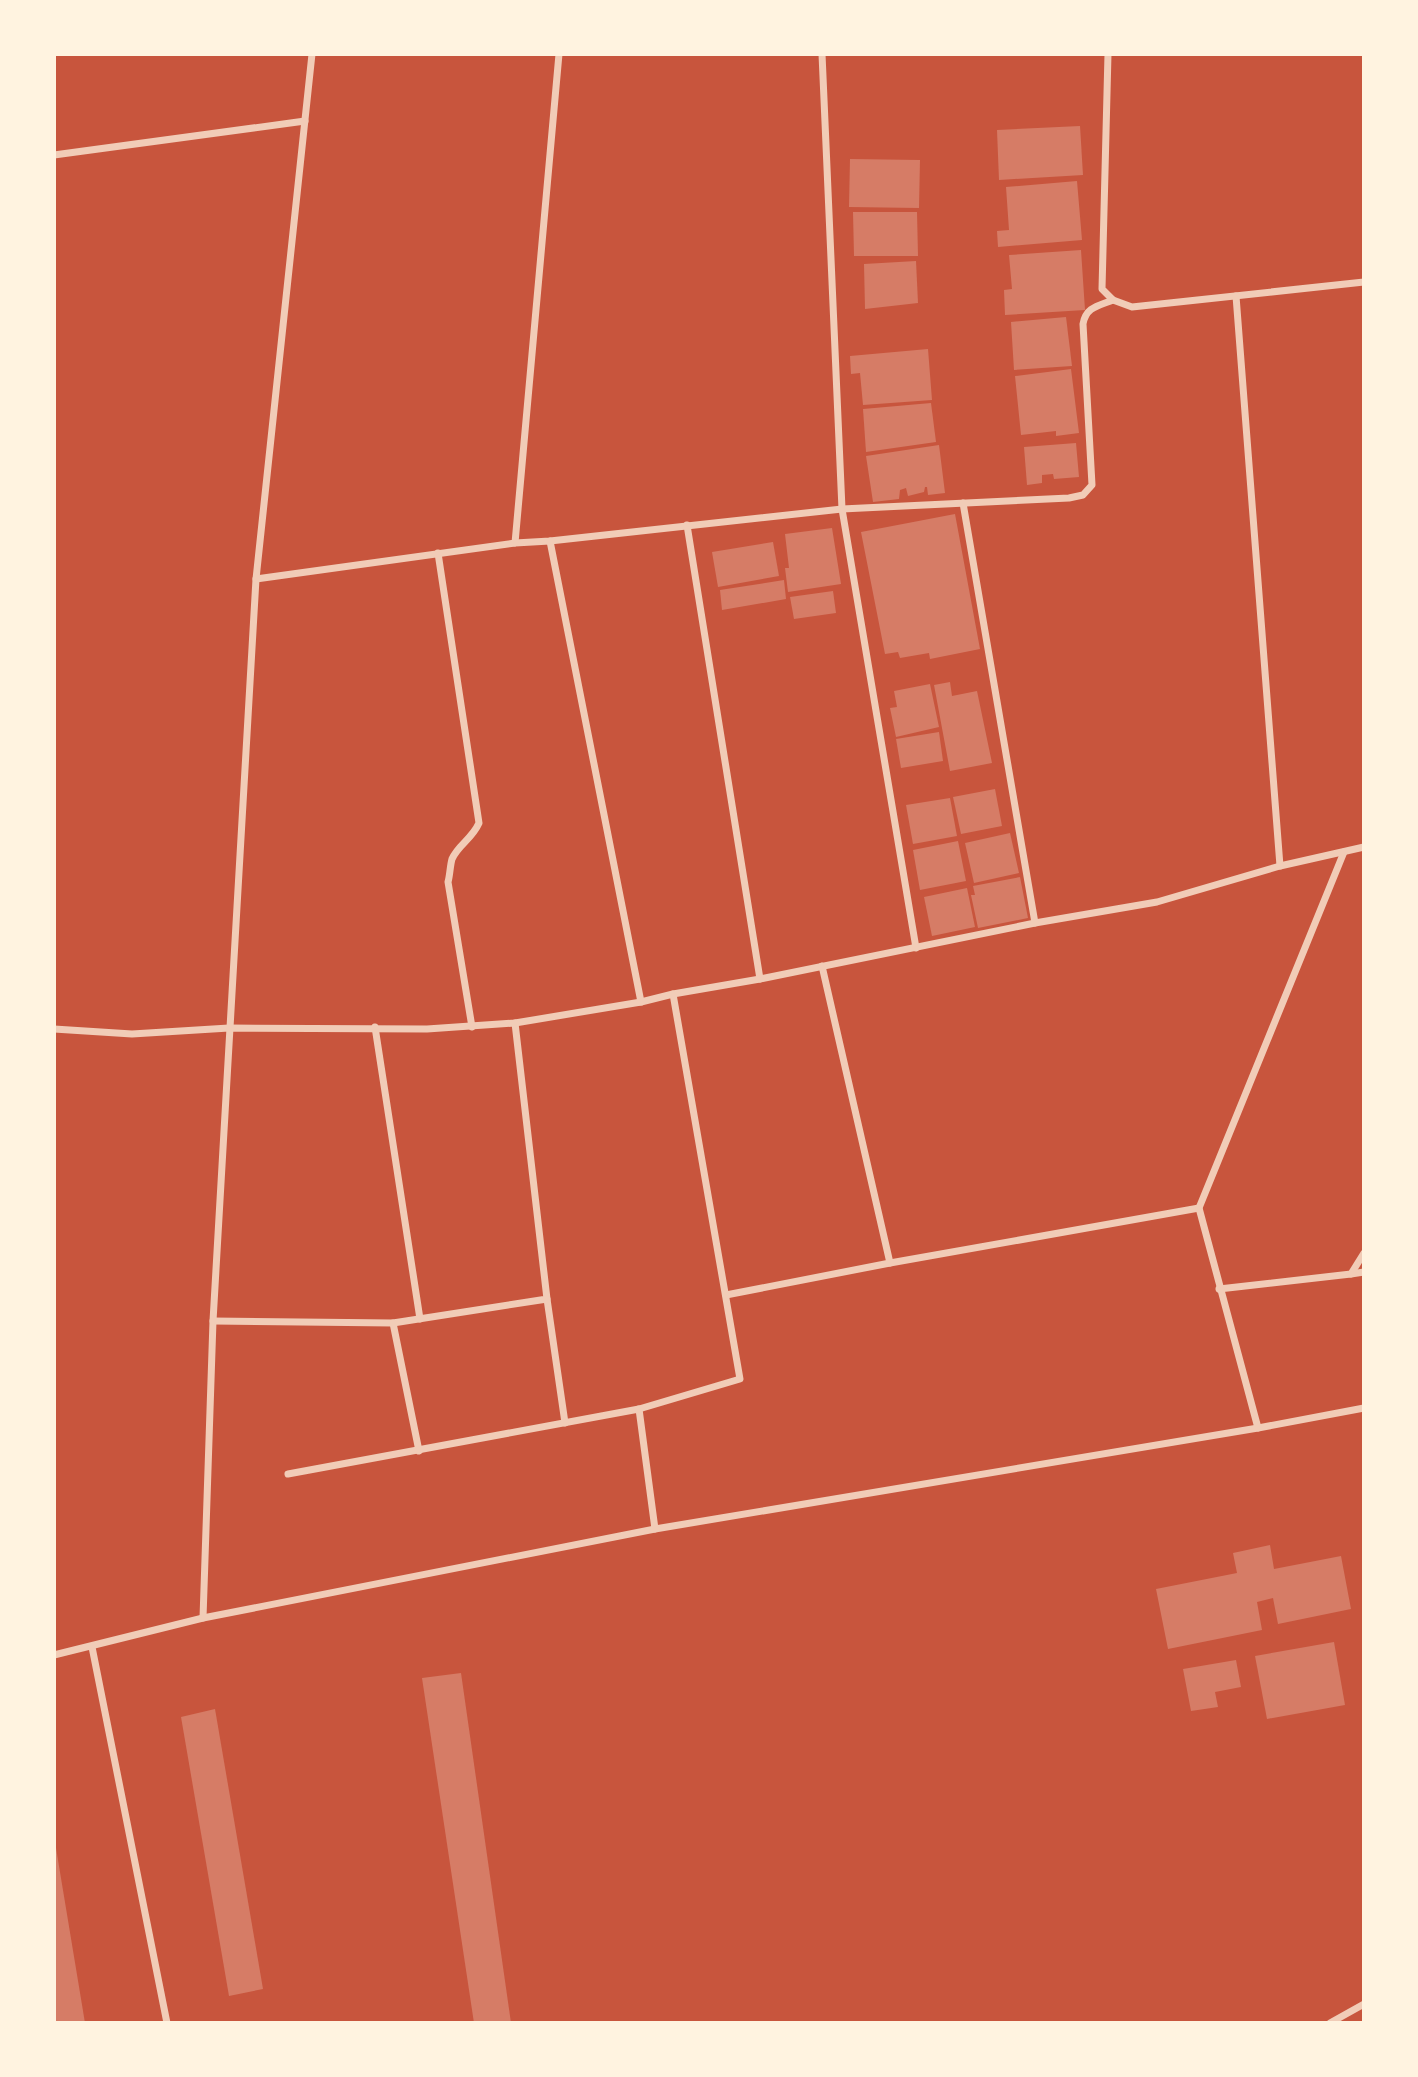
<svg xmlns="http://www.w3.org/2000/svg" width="1418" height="2077" viewBox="0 0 1418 2077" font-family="'Roboto Condensed',sans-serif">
	<rect width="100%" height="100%" fill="#c8553d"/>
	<!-- building -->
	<g fill="#d67c66">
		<path d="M1080 126 1083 175 999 180 997 130Z"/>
		<path d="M850 159 920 160 919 208 849 207Z"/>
		<path d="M1077 181 1082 240 998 247 997 231 1009 230 1006 187Z"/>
		<path d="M853 212H917L918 256H854Z"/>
		<path d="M1081 250 1085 310 1005 315 1004 290 1012 289 1009 255Z"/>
		<path d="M916 261 918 303 865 309 864 264Z"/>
		<path d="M1066 317 1072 366 1014 370 1011 322Z"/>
		<path d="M928 349 932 400 863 405 860 373 851 374 850 356Z"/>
		<path d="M1071 369 1079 433 1056 436V431L1021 435 1015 376Z"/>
		<path d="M931 403 936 442 866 452 863 409Z"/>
		<path d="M1076 443 1079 477 1054 479 1053 474 1042 475V483L1027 485 1024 447Z"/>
		<path d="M939 445 945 493 928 495 927 487H925L924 492 908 496 906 488 900 490 899 499 873 502 866 456Z"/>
		<path d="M955 514 980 649 930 659 929 653 900 658 898 652 885 654 861 532Z"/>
		<path d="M832 528 841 584 788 592 785 568H789L785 534Z"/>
		<path d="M773 542 779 576 718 587 712 552Z"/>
		<path d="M784 580 786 599 722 610 720 590Z"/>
		<path d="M833 591 836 613 794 619 790 597Z"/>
		<path d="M950 682 952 696 977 691 992 763 950 771 934 685Z"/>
		<path d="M930 684 939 727 896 737 890 708 897 707 894 691Z"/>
		<path d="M939 732 943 761 901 768 896 739Z"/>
		<path d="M995 789 1002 826 961 834 953 797Z"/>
		<path d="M950 798 957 836 913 844 906 805Z"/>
		<path d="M1010 833 1019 873 974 883 965 843Z"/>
		<path d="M958 841 966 881 920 890 913 850Z"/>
		<path d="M1020 877 1028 918 978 928 971 895H975L973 886Z"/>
		<path d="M967 888 975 927 932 936 924 897Z"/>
		<path d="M1270 1545 1274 1569 1341 1556 1351 1609 1278 1624 1273 1598 1257 1602 1262 1630 1168 1649 1156 1589 1237 1573 1233 1553Z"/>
		<path d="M1334 1642 1345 1705 1267 1719 1255 1656Z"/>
		<path d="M1236 1660 1241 1687 1215 1692 1218 1707 1191 1711 1183 1669Z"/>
		<path d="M461 1673 511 2023H474L422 1678Z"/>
		<path d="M215 1709 263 1989 229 1996 181 1717Z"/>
		<path d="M54 1848H56L85 2023H54Z"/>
	</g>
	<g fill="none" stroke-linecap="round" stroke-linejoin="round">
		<!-- minor -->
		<g stroke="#f1ccb7" stroke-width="7">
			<path d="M822 54 842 509 916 948"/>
			<path d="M1108 54 1102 289 1113 300 1132 307 1364 282"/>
			<path d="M54 155 305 121"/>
			<path d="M1236 296 1280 866"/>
			<path d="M963 503 1035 923"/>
			<path d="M687 525 760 979"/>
			<path d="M550 541 641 1002"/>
			<path d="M515 543 550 541 842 509 1069 498 1083 495 1092 485 1083 324C1086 307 1098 306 1113 300"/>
			<path d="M438 553 479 823C472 839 458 845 452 859 450 866 450 875 448 882L472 1027"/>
			<path d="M256 579 515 543 559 54"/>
			<path d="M822 966 890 1263"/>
			<path d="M375 1027 420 1319"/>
			<path d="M54 1029 132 1034 229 1028 427 1029 515 1023 641 1002 673 994 760 979 1035 923 1157 902 1280 866 1364 847"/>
			<path d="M1351 1274 1364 1272"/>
			<path d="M1219 1289 1351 1274 1364 1253"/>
			<path d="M726 1295 890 1263 1199 1208"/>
			<path d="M547 1299 565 1423"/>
			<path d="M213 1321 393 1323 547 1299 515 1023"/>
			<path d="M393 1323 419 1451"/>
			<path d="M639 1409 655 1529"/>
			<path d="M1258 1428 1199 1208 1344 852"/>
			<path d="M288 1474 639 1409 740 1379 673 994"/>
			<path d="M203 1618 213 1321 256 579 312 54"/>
			<path d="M92 1647 167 2023"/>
			<path d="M54 1655 203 1618 655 1529 1258 1428 1364 1408"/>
			<path d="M1330 2023 1364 2004"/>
		</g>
	</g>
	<!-- border -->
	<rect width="1418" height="2077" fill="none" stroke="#fff3e0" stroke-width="112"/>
</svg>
